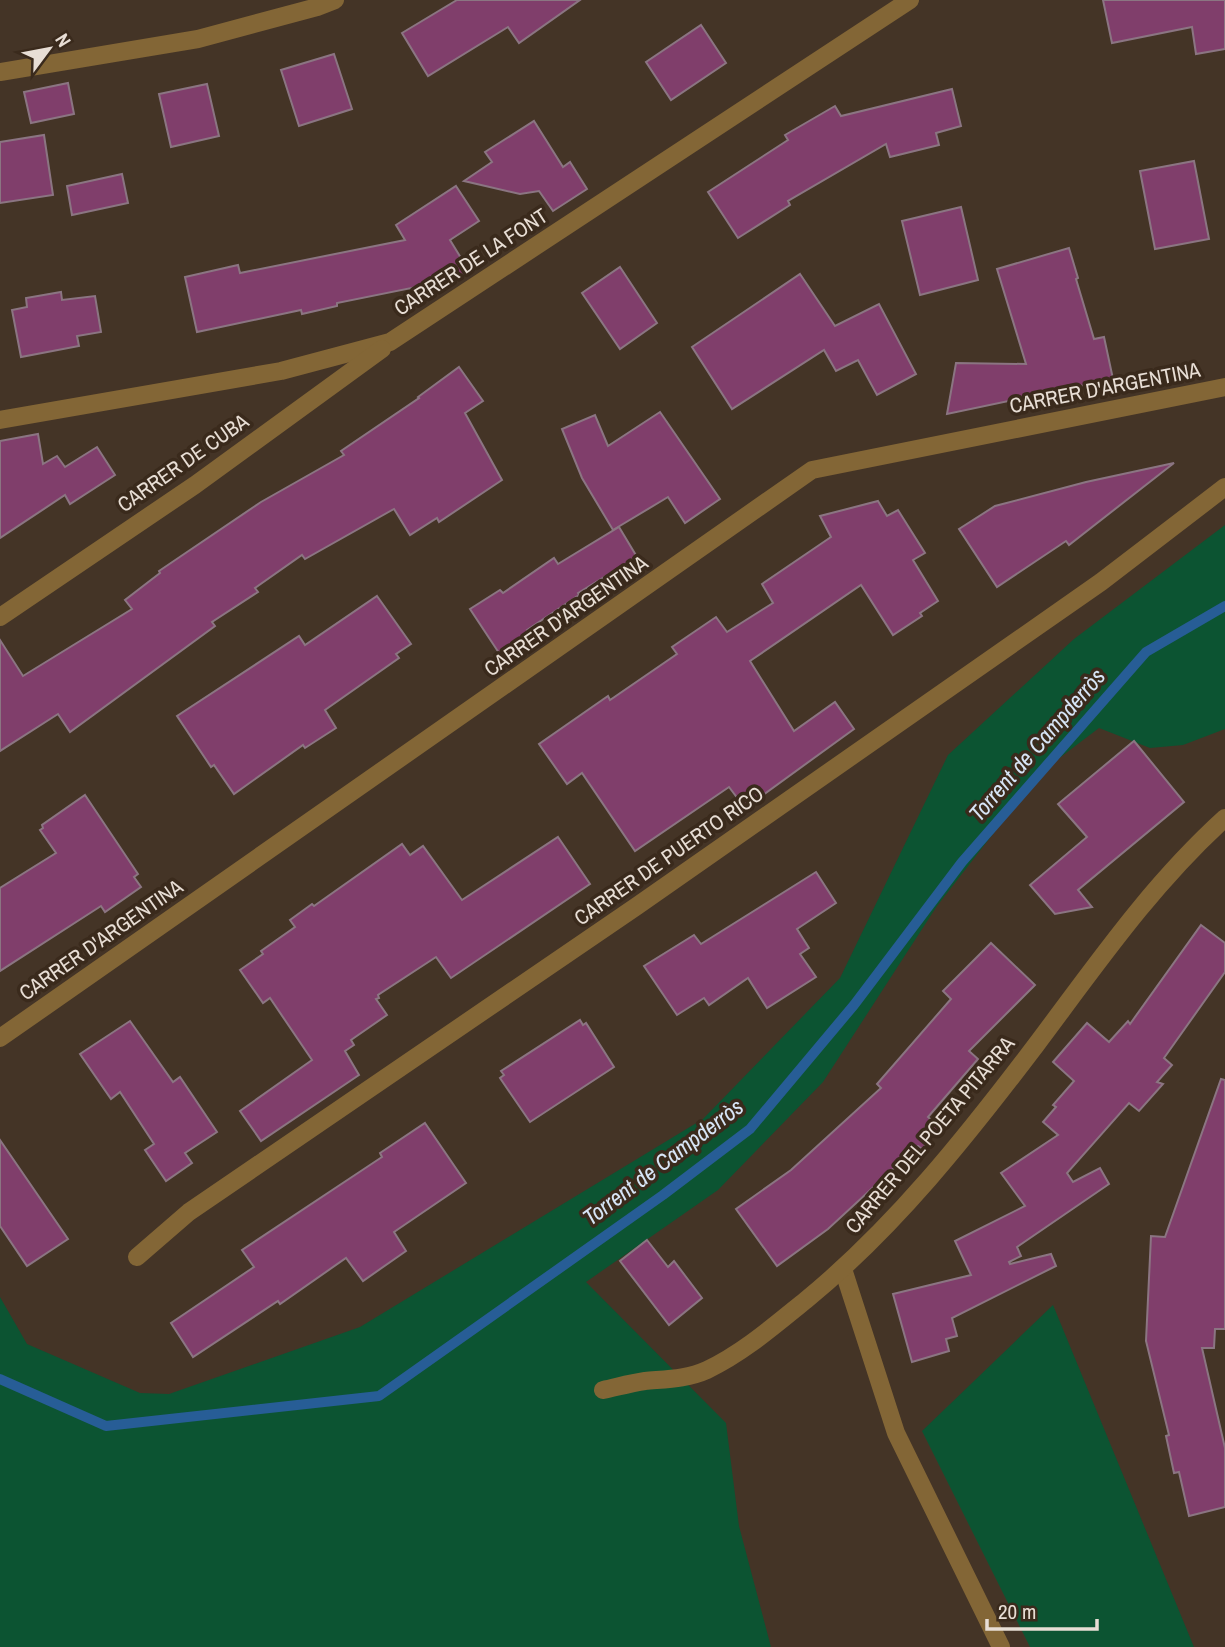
<svg xmlns="http://www.w3.org/2000/svg" width="1225" height="1647" viewBox="0 0 1225 1647" font-family="'Archivo Narrow',sans-serif">
	<rect width="100%" height="100%" fill="#443426"/>
	<!-- green -->
	<g fill="#0c5432">
		<path d="M1225 525V729L1183 745 1150 748 1099 728 1041 772 937 906 823 1082 718 1190 586 1282 726 1423 739 1526 771 1647H0V1297L27 1344 140 1393 169 1394 360 1327 703 1119 840 978 948 755 1074 639Z"/>
		<path d="M1053 1305 1194 1647H1030L922 1431Z"/>
	</g>
	<g fill="none" stroke-linecap="round" stroke-linejoin="round">
		<!-- stream -->
		<path stroke="#275d96" stroke-width="10" d="M0 1379 106 1426 379 1396 663 1195 750 1129 854 1005 962 862 1146 652 1225 606"/>
	</g>
	<!-- building -->
	<g fill="#803e6b" stroke="#8b7582" stroke-width="2">
		<path d="M457 0H580L519 43 508 27 428 76 402 33Z"/>
		<path d="M1103 0H1225V49L1196 54 1192 27 1112 43Z"/>
		<path d="M701 25 726 63 671 100 646 62Z"/>
		<path d="M334 54 352 109 299 126 281 70Z"/>
		<path d="M68 83 74 114 31 123 24 92Z"/>
		<path d="M207 84 219 136 171 147 159 94Z"/>
		<path d="M952 89 961 126 936 133 939 145 890 157 886 144 788 201 790 205 738 238 708 192 788 140 785 135 835 106 841 116Z"/>
		<path d="M534 121 563 167 570 162 587 189 553 211 539 191 520 194 464 181 492 162 485 152Z"/>
		<path d="M44 135 53 195 0 203V142Z"/>
		<path d="M1194 161 1209 239 1155 249 1140 171Z"/>
		<path d="M122 174 128 203 72 215 67 186Z"/>
		<path d="M456 186 479 221 450 240 469 271 424 300 416 287 337 303V306L302 314 301 310 197 332 185 277 238 265 240 273 405 240 396 225Z"/>
		<path d="M961 207 978 280 920 295 902 221Z"/>
		<path d="M1069 248 1078 278 1076 279 1094 339 1104 337 1113 379 947 414 956 363 1026 364 997 269Z"/>
		<path d="M620 267 657 323 620 349 582 293Z"/>
		<path d="M800 274 835 326 879 304 916 374 877 395 858 360 836 371 824 350 732 409 692 347Z"/>
		<path d="M61 292 62 300 95 296 101 332 77 336 79 346 21 357 12 310 27 307 26 298Z"/>
		<path d="M459 367 483 401 465 413 502 480 439 522 437 518 410 535 394 509 305 559 302 555 255 588 258 592 212 622 215 626 70 732 58 714 0 751V640L23 676 132 609 125 600 160 573 159 571 261 502 344 455 341 451 419 398 418 397Z"/>
		<path d="M660 412 720 499 685 523 668 497 613 530 582 478 562 429 595 415 608 446Z"/>
		<path d="M38 434 43 464 57 456 65 467 97 447 115 475 70 504 65 495 0 538V441Z"/>
		<path d="M1174 463 1069 545 1066 541 997 587 959 529 995 506 1086 482Z"/>
		<path d="M878 501 887 516 898 510 925 553 913 560 938 601 920 613 922 616 893 635 861 585 750 661 794 731 835 702 854 729 745 808 729 787 635 851 582 773 567 784 539 744 608 696 610 700 677 654 672 647 716 617 727 632 773 603 762 584 831 537 820 516Z"/>
		<path d="M619 527 637 557 578 593 579 595 527 630 529 634 499 653 470 609 500 590 503 593 554 558 558 564Z"/>
		<path d="M377 596 411 644 396 654 399 658 325 710 336 728 305 748 303 745 234 794 214 765 211 767 177 716 299 636 305 645Z"/>
		<path d="M1134 741 1184 802 1078 890 1092 907 1055 914 1030 885 1087 837 1058 804Z"/>
		<path d="M85 795 138 874 134 877 141 887 105 912 101 906 0 971V888L56 853 40 830 43 828 42 825Z"/>
		<path d="M558 837 590 884 451 978 436 957 378 995 379 998 376 999 387 1015 351 1040 354 1045 345 1051 359 1075 261 1141 240 1111 312 1060 270 998 263 1003 240 970 263 954 261 951 295 927 290 920 312 904 314 906 402 844 410 855 423 846 462 900Z"/>
		<path d="M816 872 836 903 797 929 809 948 800 954 816 977 767 1008 748 978 709 1005 704 998 677 1015 644 966 694 935 701 944Z"/>
		<path d="M1201 925 1225 943V972L1164 1058 1172 1065 1157 1082 1163 1084 1139 1111 1129 1103 1067 1173 1073 1182 1100 1168 1109 1184 1017 1247 1021 1256 1009 1262 1010 1264 1051 1254 1056 1266 952 1318 957 1336 946 1339 949 1351 912 1362 893 1294 971 1275 955 1241 1025 1206 1001 1173 1058 1135 1043 1122 1056 1107 1053 1105 1074 1081 1053 1062 1087 1023 1109 1042 1128 1021 1130 1024Z"/>
		<path d="M991 943 1035 985 969 1051 978 1059 928 1117 940 1128 922 1149 918 1146 828 1229 777 1266 736 1209 791 1170 881 1088 877 1084 951 999 943 991Z"/>
		<path d="M580 1020 583 1025 586 1023 614 1067 530 1122 500 1078 504 1075 501 1071Z"/>
		<path d="M130 1021 173 1082 180 1077 217 1132 185 1153 192 1163 166 1181 145 1150 154 1144 120 1092 111 1099 80 1054Z"/>
		<path d="M1221 1079 1225 1080V1329H1215L1214 1348H1202L1225 1448V1507L1189 1516 1179 1472 1174 1473 1166 1436 1169 1435 1146 1341 1151 1236 1165 1237Z"/>
		<path d="M425 1123 466 1183 394 1232 406 1251 363 1281 346 1258 280 1304 278 1301 193 1357 171 1323 254 1267 242 1250 382 1157 380 1153Z"/>
		<path d="M0 1140 68 1239 27 1266 0 1226Z"/>
		<path d="M647 1240 668 1267 674 1261 702 1298 669 1325 620 1261Z"/>
	</g>
	<g fill="none" stroke-linecap="round" stroke-linejoin="round">
		<!-- street -->
		<g stroke="#836636" stroke-width="18">
			<path d="M0 72 198 39 317 7 335 0"/>
			<path d="M0 420 281 371 390 342 910 0"/>
			<path d="M0 617 195 485 382 349"/>
			<path d="M0 1038 812 470 1225 387"/>
			<path d="M137 1257 189 1212 637 906 1101 582 1225 487"/>
			<path d="M843 1269 896 1433 1001 1647"/>
			<path d="M603 1390C617 1387 631 1383 645 1381 666 1379 687 1379 707 1370 743 1353 775 1325 806 1300 895 1227 967 1136 1036 1045 1096 965 1151 885 1225 818"/>
		</g>
	</g>
	<g text-anchor="middle" stroke-width="7" stroke-linejoin="round" paint-order="stroke">
		<!-- street labels -->
		<g font-size="21" fill="#e8ded5" stroke="#3a2a1c">
			<text transform="translate(471 262) rotate(-33)" y="7">CARRER DE LA FONT</text>
			<text transform="translate(1105 388) rotate(-11)" y="7">CARRER D'ARGENTINA</text>
			<text transform="translate(183 463) rotate(-35)" y="7">CARRER DE CUBA</text>
			<text transform="translate(566 616) rotate(-35)" y="7">CARRER D'ARGENTINA</text>
			<text transform="translate(669 856) rotate(-35)" y="7">CARRER DE PUERTO RICO</text>
			<text transform="translate(101 940) rotate(-35)" y="7">CARRER D'ARGENTINA</text>
			<text transform="translate(930 1135) rotate(-50)" y="7">CARRER DEL POETA PITARRA</text>
		</g>
		<!-- water labels -->
		<g font-size="23" font-style="italic" fill="#d7e5f6" stroke="#3a2a1c">
			<text transform="translate(1037 745) rotate(-49)" y="8">Torrent de Campderròs</text>
			<text transform="translate(663 1162) rotate(-37)" y="8">Torrent de Campderròs</text>
		</g>
	</g>
	<!-- north arrow -->
	<g transform="translate(49 49) rotate(58)" stroke="#3a2a1c" stroke-width="5" paint-order="stroke">
	<path d="M0-5L12 26L0 18L-12 26Z" fill="#e8ded5"/>
	<text y="-10" font-size="19" font-weight="bold" text-anchor="middle" fill="#e8ded5">N</text>
	</g>
	<!-- scale -->
	<path d="M987 1619v10h110v-10" fill="none" stroke="#e8ded5" stroke-width="3.5"/>
	<text x="998" y="1619" font-size="21" fill="#e8ded5" stroke="#3a2a1c" stroke-width="5" paint-order="stroke">20 m</text>
</svg>
